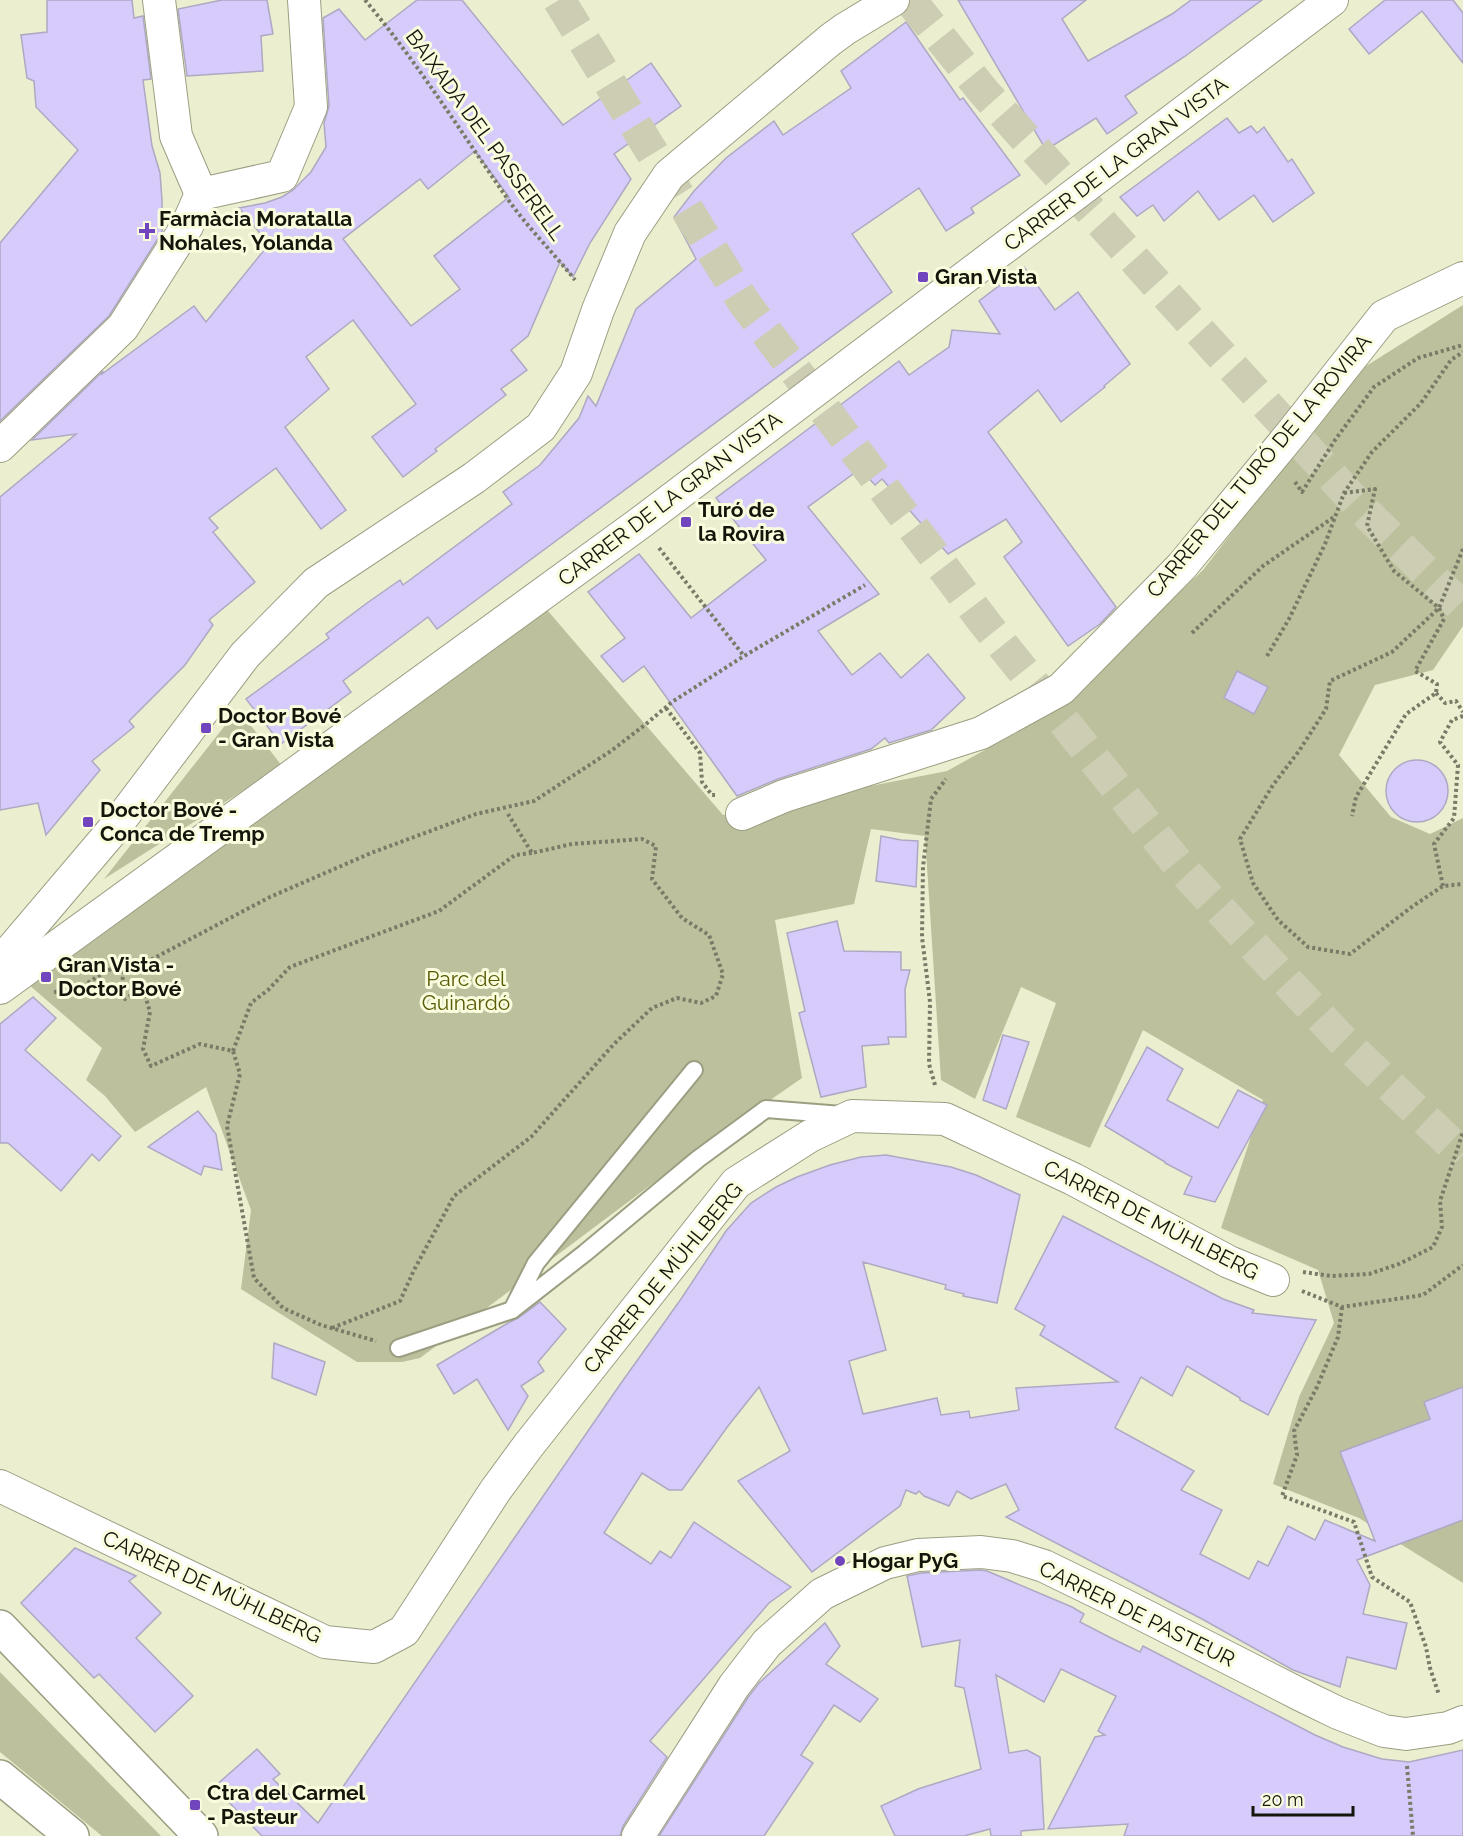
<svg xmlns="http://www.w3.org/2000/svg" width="1463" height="1836" viewBox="0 0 1463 1836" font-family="Raleway,sans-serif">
	<rect width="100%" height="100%" fill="#eceed0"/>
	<!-- green -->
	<g fill="#bdc09c">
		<path d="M1463 305V626L1433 670 1375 685 1339 755 1391 817 1430 834 1463 818V1583L1359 1518 1273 1484 1299 1397 1334 1323 1318 1270 1221 1228 1263 1100 1143 1030 1090 1148 1016 1117 1056 1003 1021 987 975 1099 941 1080 925 836 871 829 854 904 775 920 802 1078 688 1157 420 1358 402 1362H357L241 1289 251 1210 206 1087 135 1132 105 1096 86 1080 102 1048 28 984 542 604 723 815 947 771 1055 711 1203 570 1355 373Z"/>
		<path d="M238 709 282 766 104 879Z"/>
		<path d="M0 1672 161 1836H102L0 1752Z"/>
	</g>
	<!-- building -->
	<g fill="#d6cbfb" stroke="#aea8c3" stroke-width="1.5" fill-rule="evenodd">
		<path d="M47 0H132L134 18 143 16 151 79 143 80 152 146 160 173 162 200V232L109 316 0 421V243L78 150 36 107 34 81 27 78 21 35 47 32Z"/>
		<path d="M222 0H267L273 34 261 36 263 71 187 76 178 9Z"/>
		<path d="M417 0H462L563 125 651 63 681 106 614 154 631 179 590 243 573 277 560 262 528 336 511 350 527 370 501 389 506 395 435 449 437 451 403 477 372 437 416 404 353 320 306 357 329 389 285 427 346 510 321 529 276 468 209 518 218 528 213 532 255 582 209 620 213 625 185 665 129 721 134 727 92 761 100 770 46 835 38 803 0 810V497L76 434 32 440 103 371 102 374 194 306 206 322 269 244 239 208 265 203 282 197 293 190 311 172 326 147 324 123 329 106 323 18 339 9 365 40ZM475 151 509 197 434 256 460 289 411 326 343 239 420 179 428 189Z"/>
		<path d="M958 0H1086L1062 19 1088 61 1172 14 1191 0H1262L1184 57 1125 96 1137 113 1107 134 1096 118 1046 150Z"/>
		<path d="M1385 0H1453L1463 13V63L1422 11 1369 54 1349 29Z"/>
		<path d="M906 22 960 100 963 98 1020 175 971 208 974 213 946 231 919 188 852 234 892 292 437 629 428 617 404 635 343 681 351 692 281 744 246 699 329 638 326 634 367 603 400 580 403 585 512 504 503 492 540 465 579 418 588 396 596 406 636 309 696 259 674 217 694 191 726 158 774 121 783 135 851 88 841 71Z"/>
		<path d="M1227 118 1239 133 1251 126 1257 133 1264 127 1288 162 1292 159 1314 193 1273 222 1254 195 1219 220 1198 191 1164 221 1153 205 1137 216 1120 197Z"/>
		<path d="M1024 267 1055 310 1078 292 1130 364 1104 386 1105 387 1061 422 1038 390 988 432 1116 607 1100 624 1068 646 1004 557 1022 542 1006 519 948 554 882 479 875 485 860 469 808 507 879 594 818 631 852 675 880 653 901 678 928 654 965 698 931 730 889 743 885 738 871 749 778 779 737 796 644 666 623 682 601 656 625 638 588 592 639 554 691 618 766 560 716 498 899 361 909 375 949 347 952 330 1000 334 979 301Z"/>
		<path d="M1237 671 1268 687 1254 714 1224 698Z"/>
		<circle cx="1417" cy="791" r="31"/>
		<path d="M881 836 901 840 918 841 916 887 876 881Z"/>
		<path d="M837 921 844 951 901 952V970H910L905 989 906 1037H888L889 1044 862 1046 866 1087 821 1097 799 1013 805 1011 787 933Z"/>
		<path d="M33 997 56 1018 25 1050 121 1136 99 1161 92 1154 61 1191 8 1143H0V1024Z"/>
		<path d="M1003 1035 1029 1042 1006 1109 983 1100Z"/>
		<path d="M1147 1047 1183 1069 1167 1100 1218 1128 1238 1090 1267 1105 1215 1202 1184 1194 1192 1177 1165 1163V1162L1105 1126Z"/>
		<path d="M198 1111 216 1134 222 1170 204 1166 201 1175 148 1147Z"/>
		<path d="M886 1155 951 1167 976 1175 1020 1195 997 1303 963 1296 964 1294 945 1289 946 1285 863 1262 886 1350 849 1361 863 1414 937 1398 941 1415 969 1411 970 1418 1019 1410 1016 1388 1118 1382 1040 1335 1045 1326 1015 1309 1063 1216 1223 1299 1254 1310 1252 1313 1316 1320 1268 1415 1240 1400V1398L1187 1366 1172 1396 1141 1377 1115 1428 1194 1471 1181 1490 1222 1510 1200 1554 1249 1579 1258 1561 1268 1566 1288 1526 1315 1540 1325 1520 1375 1541 1340 1452 1430 1419 1424 1402 1463 1387V1520L1357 1560 1370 1585 1363 1614 1407 1623 1396 1669 1347 1657 1340 1687 1293 1670 1202 1619 1006 1517 1019 1510 1006 1484 971 1499 957 1491 949 1506 924 1496 919 1491 916 1494 906 1490 900 1506 812 1572 738 1481 790 1451 759 1387 728 1426 682 1490H669L642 1473 604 1533 651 1564 660 1551 671 1558 694 1522 791 1587 769 1603 650 1741 667 1757 623 1826 620 1836H262L214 1787 257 1749 280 1774 273 1779 318 1823 619 1386 681 1299 726 1231 751 1203 776 1187 797 1177 830 1165 861 1157Z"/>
		<path d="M540 1302 566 1329 538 1362 544 1371 521 1386 528 1396 508 1430 477 1379 454 1394 437 1365 508 1323 518 1318Z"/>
		<path d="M274 1343 325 1362 316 1395 272 1378Z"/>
		<path d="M75 1548 136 1576 129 1581 161 1613 136 1638 193 1696 155 1732 99 1674 94 1678 21 1603Z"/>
		<path d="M980 1570 987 1571 1072 1607 1084 1614 1080 1622 1111 1638 1140 1652 1143 1646 1315 1735 1343 1747 1382 1759 1409 1762 1463 1750V1836H1124L1128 1824 1048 1829 1095 1737 1105 1735 1098 1731 1116 1696 1061 1669 1044 1702 996 1675 1009 1753 1027 1750 1040 1757 1044 1829 1021 1831V1836H991L990 1829 964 1836H895L881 1806 918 1789 981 1769 964 1688 955 1686 960 1640 922 1647 907 1576 921 1573Z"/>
		<path d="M825 1623 840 1646 826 1664 878 1699 860 1722 834 1705 801 1755 813 1763 764 1836H659L749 1696 759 1683Z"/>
	</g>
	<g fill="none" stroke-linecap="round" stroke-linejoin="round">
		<!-- primary-tunnel -->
		<g stroke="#cccdb2" stroke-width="33" stroke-dasharray="33 16" stroke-linecap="butt">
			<path d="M559 0 743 301 984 622 1182 869 1340 1038 1463 1155"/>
			<path d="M910 0 983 91 1161 289 1361 508 1463 608"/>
		</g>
		<defs>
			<g id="lane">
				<path d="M694 1070 536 1263 512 1310 585 1253 698 1159 766 1109 842 1115"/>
				<path d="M399 1348 512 1310"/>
			</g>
			<g id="street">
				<path d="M159 0 176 136 201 194"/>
				<path d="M201 194 282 176 311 107 304 0"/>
				<path d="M0 446 123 327 187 226 201 194"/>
				<path d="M742 814 784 796 981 733 1061 689 1182 566 1291 434 1384 316 1463 278"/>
				<path d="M0 963 112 831 245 655 316 583 474 478 541 427 576 373 598 310 630 233 669 175 830 40 845 29 893 0"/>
				<path d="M0 988 640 523 1332 0"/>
				<path d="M0 1486 325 1642 374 1647 404 1631 495 1491 528 1446 736 1183 810 1136 852 1116 945 1119 1073 1179 1229 1262 1273 1280"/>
				<path d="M638 1836 734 1686 767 1643 822 1594 885 1563 918 1555 981 1552 1012 1556 1044 1566 1124 1605 1301 1695 1338 1713 1384 1731 1406 1734 1448 1728 1463 1722"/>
			</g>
			<g id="secondary">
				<path d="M0 1627 201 1836"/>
				<path d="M0 1777 72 1836"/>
			</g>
		</defs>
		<!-- lane casing -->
		<use href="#lane" stroke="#9c9e82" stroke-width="20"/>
		<!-- street casing -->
		<use href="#street" stroke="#9c9e82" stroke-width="34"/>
		<!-- secondary casing -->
		<use href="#secondary" stroke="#9c9e82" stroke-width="36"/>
		<!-- path -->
		<g stroke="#797b67" stroke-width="4" stroke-dasharray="3 3" stroke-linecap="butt">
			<path d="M365 0C417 62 461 132 507 198 527 227 553 252 575 280"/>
			<path d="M1295 482 1302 492 1335 440 1374 387 1418 358 1463 345"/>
			<path d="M1344 493 1375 489 1367 526 1394 571 1439 608 1444 619 1415 671 1437 684 1436 693 1406 714 1356 797 1352 816"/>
			<path d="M659 548 744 656"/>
			<path d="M1463 549 1439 608 1392 652 1330 681 1326 709 1299 751 1273 785 1240 839 1253 883 1278 920 1308 947 1350 954 1413 906 1443 886 1463 884"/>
			<path d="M1192 633 1263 566 1334 517"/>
			<path d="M1267 656 1289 619 1325 544 1344 493 1372 452 1421 403 1451 360 1463 352"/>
			<path d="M1436 693 1445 703 1456 701 1463 712"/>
			<path d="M666 708 700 753 702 782 712 795H715"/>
			<path d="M1443 886 1434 844 1454 818 1458 765 1440 742 1452 720 1463 716"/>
			<path d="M124 971 121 987 123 1000 143 988 150 1012 143 1049 151 1066 200 1044 233 1051 240 1074 227 1126 254 1278 283 1308 321 1325 376 1341"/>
			<path d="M54 992 77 990 103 973 117 966 124 971 141 965 270 897 371 853 476 814 534 801 611 751 646 724 672 702 744 656 865 585"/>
			<path d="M233 1051 251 1003 268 990 290 967 439 911 515 855 532 853"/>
			<path d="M935 1085 929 1064 930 1002 922 937 923 867 931 799 946 779"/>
			<path d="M1303 1272 1331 1276 1369 1274 1399 1264 1433 1247 1442 1227 1440 1201 1463 1132"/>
			<path d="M1302 1291 1342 1307 1423 1295 1463 1265"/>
			<path d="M1342 1307 1338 1337 1317 1387 1294 1431 1297 1455 1282 1496 1354 1522 1372 1577 1410 1602 1426 1647 1430 1668 1439 1695"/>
			<path d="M332 1328 400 1301 414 1270 454 1196 531 1137 614 1044 652 1008 677 998 701 1003 716 996 723 974 709 935 682 918 652 879 656 846 642 839 572 844 532 853 508 814"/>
			<path d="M1407 1766 1413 1836"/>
		</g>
		<!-- lane -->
		<use href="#lane" stroke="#fff" stroke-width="16"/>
		<!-- street -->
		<use href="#street" stroke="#fff" stroke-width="32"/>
		<!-- secondary -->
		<use href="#secondary" stroke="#fff" stroke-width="33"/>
	</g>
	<!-- markers -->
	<g fill="#7145bd" stroke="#f9fcdd" stroke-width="2">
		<path d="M144 222h6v6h6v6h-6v6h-6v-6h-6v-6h6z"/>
		<rect x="917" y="271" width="12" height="12" rx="3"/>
		<rect x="680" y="516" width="12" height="12" rx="3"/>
		<rect x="200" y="722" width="12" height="12" rx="3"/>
		<rect x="82" y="816" width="12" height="12" rx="3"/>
		<rect x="40" y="971" width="12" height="12" rx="3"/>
		<circle cx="840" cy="1561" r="6"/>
		<rect x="189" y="1799" width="12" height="12" rx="3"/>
	</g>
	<g text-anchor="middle" stroke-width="6" stroke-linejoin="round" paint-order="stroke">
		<!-- street labels -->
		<g font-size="21" fill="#14150b" stroke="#f9fcdd">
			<text transform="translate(485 135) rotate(54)" y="7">BAIXADA DEL PASSERELL</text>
			<text transform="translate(1116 164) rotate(-37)" y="7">CARRER DE LA GRAN VISTA</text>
			<text transform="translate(1259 466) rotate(-50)" y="7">CARRER DEL TURÓ DE LA ROVIRA</text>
			<text transform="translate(670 499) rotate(-37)" y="7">CARRER DE LA GRAN VISTA</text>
			<text transform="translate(1151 1220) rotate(27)" y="7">CARRER DE MÜHLBERG</text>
			<text transform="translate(663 1278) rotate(-51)" y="7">CARRER DE MÜHLBERG</text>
			<text transform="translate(212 1587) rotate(25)" y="7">CARRER DE MÜHLBERG</text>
			<text transform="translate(1137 1614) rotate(26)" y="7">CARRER DE PASTEUR</text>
		</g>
		<!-- poi labels -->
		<g font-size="21" font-weight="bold" fill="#14150b" stroke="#f9fcdd" text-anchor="start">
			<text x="159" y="226">Farmàcia Moratalla<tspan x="159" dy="24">Nohales, Yolanda</tspan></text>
			<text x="935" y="284">Gran Vista</text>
			<text x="698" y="517">Turó de<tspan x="698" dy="24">la Rovira</tspan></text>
			<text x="218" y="723">Doctor Bové<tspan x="218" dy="24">- Gran Vista</tspan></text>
			<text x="100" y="817">Doctor Bové -<tspan x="100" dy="24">Conca de Tremp</tspan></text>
			<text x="58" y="972">Gran Vista -<tspan x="58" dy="24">Doctor Bové</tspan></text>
			<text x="852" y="1568">Hogar PyG</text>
			<text x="207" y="1800">Ctra del Carmel<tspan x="207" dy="24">- Pasteur</tspan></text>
		</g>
		<!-- park labels -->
		<g font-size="21" fill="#585904" stroke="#f9fcdd">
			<text x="466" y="986">Parc del<tspan x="466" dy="24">Guinardó</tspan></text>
		</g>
	</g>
	<!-- scale -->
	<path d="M1253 1806v9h100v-9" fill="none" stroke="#14150b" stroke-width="3"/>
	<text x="1262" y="1806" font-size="18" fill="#14150b" stroke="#f9fcdd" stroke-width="4.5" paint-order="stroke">20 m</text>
</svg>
